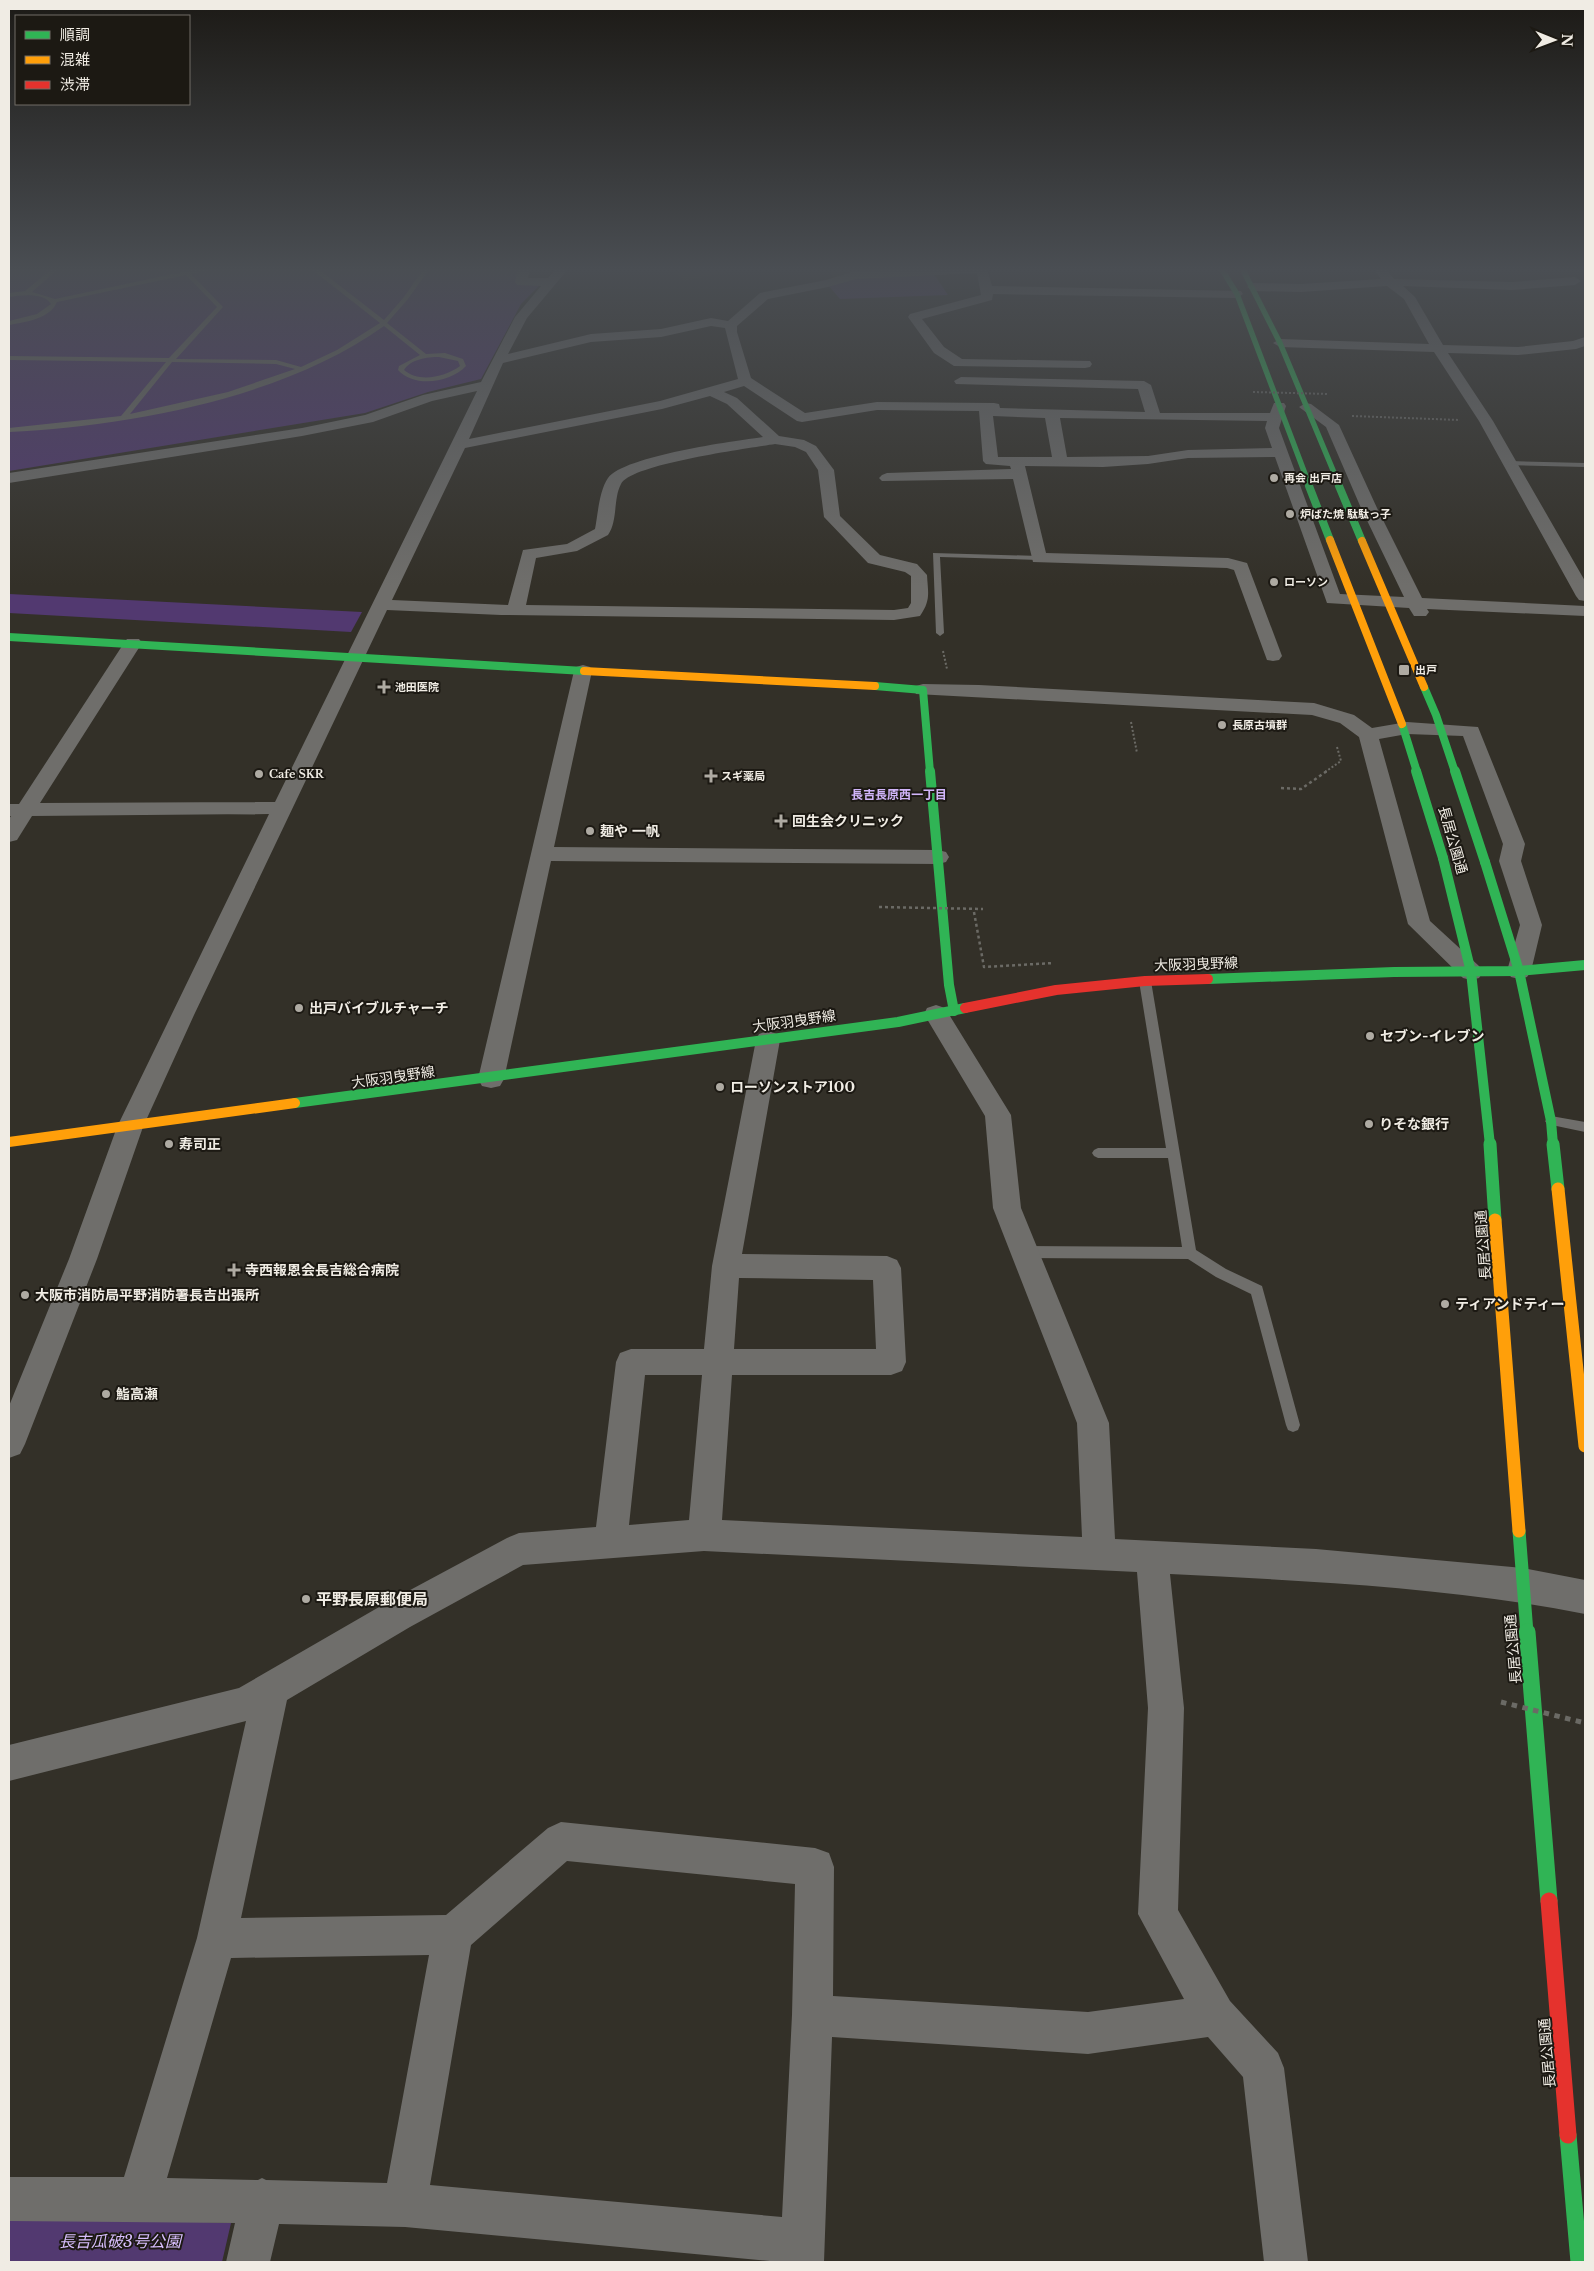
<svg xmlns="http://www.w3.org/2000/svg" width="1594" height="2271" viewBox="0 0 1594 2271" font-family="'Libre Baskerville','Noto Sans JP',serif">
	<rect width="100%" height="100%" fill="#333028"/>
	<!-- built -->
	<g fill="#413826">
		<path d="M669 268H747L685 281Z"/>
		<path d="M830 268H941L940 270 833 280Z"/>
	</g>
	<!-- green -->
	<g fill="#523970">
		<path d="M9 268H520L517 284 542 283 521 304 481 379 428 392 365 413 9 471Z"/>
		<path d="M934 274 948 295 840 299 829 286 858 276Z"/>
		<path d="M9 594 362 612 351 632 9 613Z"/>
		<path d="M9 2220H149L231 2223 222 2262H9Z"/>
	</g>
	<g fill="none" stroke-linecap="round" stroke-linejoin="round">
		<!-- path-far1 -->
		<g stroke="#6b6a65" stroke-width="2" stroke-dasharray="2 2" stroke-linecap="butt">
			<path d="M1352 416 1460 420"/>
			<path d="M943 651 947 669"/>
			<path d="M1131 722 1137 753"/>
			<path d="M1325 772 1341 761 1337 747"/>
		</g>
		<!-- path -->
		<g stroke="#6b6a65" stroke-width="2.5" stroke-dasharray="3 3" stroke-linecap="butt">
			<path d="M1281 788 1301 789 1327 771"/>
			<path d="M974 912 984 967 1054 963"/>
		</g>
		<!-- lane -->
		<g fill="#6f6e6b" fill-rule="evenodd">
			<path d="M53 268H59L32 292 55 299 187 271 216 268 191 274 223 307 176 359 276 360 301 367 337 350 380 323 310 268H317L384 320 404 297 424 268H430L408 299 387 323 426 354 445 353 463 359 466 366C450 383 414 388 398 370L399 366 420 355 384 326C284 398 130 426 9 432V428L121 416 166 362 9 360V356L169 358 217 307 186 275 57 302C50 319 25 322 9 325V321L37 314 51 304C44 292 21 295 9 297V293L25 291ZM439 357 458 361 460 366C445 377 419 383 404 370 411 359 427 357 439 357ZM172 362 276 364 295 369 228 392 130 414Z"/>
			<path d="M1509 461 1585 463V467L1506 465V461Z"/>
			<path d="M933 553 1039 556 1043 558 1039 560 940 557 944 633 940 636 936 633Z"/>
			<path d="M1145 977 1151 981 1196 1250 1226 1269 1262 1286 1300 1425 1298 1430 1293 1432 1288 1430 1286 1425 1251 1294 1216 1277 1188 1259 1023 1258 1018 1256 1016 1252 1018 1248 1023 1246 1182 1247 1168 1158H1098L1094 1156 1092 1153 1094 1150 1098 1148H1166L1139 981Z"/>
			<path d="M1551 1116 1585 1122V1132L1547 1124 1545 1121Z"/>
		</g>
		<!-- street -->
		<g fill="#6f6e6b" fill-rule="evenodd">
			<path d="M518 268H530L528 278H548L557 268H569L527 318 508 354 591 334 661 329 711 318 728 321 760 293 826 280 855 271 987 268 992 286 1241 291 1243 294 1237 298 993 294 992 300 922 319 944 347 962 359 1090 361 1092 364 1090 367 1085 368 954 366 934 353 908 317 910 314 981 295 977 273 856 279 828 287 768 299 737 326V332L751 378 805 413 877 402 994 403 999 404 1000 408 1145 412 1138 389 956 384 954 381 961 377 1144 381 1151 385 1160 413H1270L1274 403H1284L1286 406 1279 428 1340 594 1404 597 1361 508 1326 427 1299 407 1306 403 1311 404 1339 425 1377 508 1422 598 1585 606V616L1427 609 1429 612 1426 616H1414L1409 608 1327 603 1275 457 1188 458 1148 464 1103 467 1025 466 1046 553 1228 558 1247 563 1282 656 1279 660 1273 661 1267 660 1234 570 1227 568 1033 562 1013 479 882 481 879 478 882 475 887 473 1011 469 1010 466 986 464 983 461 979 411 877 410 802 422 797 421 744 386 724 392 737 398 779 436 804 440 816 446 834 470 840 516 880 555 917 564 927 575C928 593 931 600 920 616L894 620 501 615 387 610 194 1015 143 1127 97 1259 25 1444 20 1454 9 1458V1406L69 1259 117 1127 269 814 32 816 17 840 9 842V819L11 816H9V804H19L124 643 127 639H139L142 643 40 803 275 802 477 391 432 401 373 422 302 436 9 483V473L302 428 365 415 423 395 481 382 515 317 541 286 517 285 515 282ZM711 326 725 328 738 379 660 401 469 439 503 363 591 342 661 337ZM710 396 727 404 763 437C734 441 624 456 608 478 599 491 598 514 595 529L567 544 523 550 508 605 392 600 465 448 662 409ZM993 416 1045 418 1052 457H998ZM1060 418 1267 421 1265 428 1272 448 1188 450 1148 456 1067 457ZM775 444 795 447 806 452 818 470 824 517 868 563 905 572 911 576V603L908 608 894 610 526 605 536 558 577 551 608 535C618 521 613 499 621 484 630 464 750 448 775 444Z"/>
			<path d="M1373 268H1385L1394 279 1512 282 1575 277 1581 281 1575 285 1512 290 1403 286 1415 297 1443 345 1518 347 1573 341 1585 337V346L1576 349 1518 355 1448 353 1493 421 1585 581V601L1579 600 1576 596 1479 421 1434 352 1280 347 1273 343 1280 339 1429 344 1404 299 1387 286 1301 292 1253 291 1247 287 1253 283 1301 284 1381 279Z"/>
			<path d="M583 665 590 667 592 671 554 847 938 850 946 852 949 857 946 862 938 864 551 861 504 1079 500 1086 491 1088 482 1086 478 1079 574 671 576 667Z"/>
			<path d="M923 684 979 685 1314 703 1354 715 1372 728 1407 722 1478 727 1525 844 1521 861 1542 925 1531 971 1527 977 1519 979 1511 977 1507 971 1520 925 1499 861 1503 844 1463 736 1407 734 1379 739 1430 921 1479 966 1483 972 1479 978 1471 980 1463 978 1408 924 1359 737 1340 723 1312 715 916 694 914 690 916 686Z"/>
			<path d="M936 1005 945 1008 1011 1115 1021 1208 1109 1423 1115 1539 1316 1549 1523 1568 1585 1580V1614C1449 1587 1309 1581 1170 1574L1184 1708 1178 1910 1230 2001 1278 2053 1284 2068 1308 2262H1264L1243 2077 1208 2037 1088 2054 832 2037 824 2262H780L405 2227 279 2224 270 2262H226L235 2223 9 2221V2177H124L197 1938 246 1721 9 1781V1745L239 1688 386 1603 507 1538 519 1533 596 1527 616 1362 620 1353 631 1349H704L712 1266 756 1040 759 1034 768 1031 777 1034 780 1040 742 1254 887 1256 897 1260 901 1268 906 1362 902 1371 891 1375H732L722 1520 1082 1537 1077 1423 993 1208 985 1116 924 1014 927 1008ZM739 1278 873 1280 876 1349H734ZM645 1375H702L689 1520 629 1525ZM704 1551 1137 1572 1148 1708 1138 1914 1184 1999 1088 2012 833 1996 834 1867 829 1853 815 1848 561 1822 548 1828 446 1915 241 1918 287 1700 410 1627 523 1565ZM567 1861 795 1884 792 2015 782 2217 430 2185 471 1945ZM429 1955 387 2183 266 2180 262 2178 258 2180 167 2178 231 1958Z"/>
		</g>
		<!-- fast-far4 -->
		<g stroke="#30b455" stroke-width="5.5">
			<path d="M1221 268 1237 294 1310 487"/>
			<path d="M1242 268 1280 343 1340 487"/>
		</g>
		<!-- fast-far3 -->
		<g stroke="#30b455" stroke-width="8">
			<path d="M1309 486 1330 540"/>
			<path d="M1339 486 1362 541"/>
			<path d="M9 637 584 671"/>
			<path d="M875 686 923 690 930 772"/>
		</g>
		<!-- fast-far2 -->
		<g stroke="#30b455" stroke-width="10">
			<path d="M930 771 949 985 954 1011"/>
			<path d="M1443 858 1471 972 1490 1145"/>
			<path d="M1485 862 1519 971 1551 1121 1553 1145"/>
			<path d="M1208 979 1394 972 1519 971 1585 965"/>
			<path d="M295 1103 898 1022 965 1008"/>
		</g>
		<!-- fast-far1 -->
		<g stroke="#30b455" stroke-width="13">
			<path d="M1490 1144 1495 1220"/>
			<path d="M1553 1144 1558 1189"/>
			<path d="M1519 1531 1527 1633"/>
		</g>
		<!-- fast -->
		<g stroke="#30b455" stroke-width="17">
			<path d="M1527 1632 1549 1901"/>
			<path d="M1568 2135 1579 2262"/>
		</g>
		<!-- slow-far2 -->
		<path stroke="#ff9f0a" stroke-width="8" d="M584 671 875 686"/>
		<!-- slow-far1 -->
		<path stroke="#ff9f0a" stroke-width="10" d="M9 1142 295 1103"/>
		<!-- slow -->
		<g stroke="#ff9f0a" stroke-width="13">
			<path d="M1558 1189 1585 1446"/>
			<path d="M1495 1220 1519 1531"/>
		</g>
		<!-- jam-far1 -->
		<path stroke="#e5322d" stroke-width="10" d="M965 1008 1056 990 1145 981 1208 979"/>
		<!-- jam -->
		<path stroke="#e5322d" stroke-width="17" d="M1549 1901 1568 2135"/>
		<!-- path-bridge-far2 -->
		<path stroke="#6b6a65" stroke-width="2" stroke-dasharray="2 2" stroke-linecap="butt" d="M1253 392 1329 394"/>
		<!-- path-bridge-far1 -->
		<path stroke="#6b6a65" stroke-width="2.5" stroke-dasharray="3 3" stroke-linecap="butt" d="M879 907 983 909"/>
		<!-- path-bridge -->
		<path stroke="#6b6a65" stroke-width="5" stroke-dasharray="5.5 5.5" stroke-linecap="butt" d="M1501 1702 1585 1723"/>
		<!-- fast-bridge-far1 -->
		<g stroke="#30b455" stroke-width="8">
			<path d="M1424 687 1436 715 1455 772"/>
			<path d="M1402 724 1417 772"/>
		</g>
		<!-- fast-bridge -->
		<g stroke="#30b455" stroke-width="10">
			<path d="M1416 771 1443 858"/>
			<path d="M1455 771 1485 862"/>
		</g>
		<!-- slow-bridge -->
		<g stroke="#ff9f0a" stroke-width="8">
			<path d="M1330 540 1402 724"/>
			<path d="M1362 541 1424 687"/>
		</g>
	</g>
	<!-- sky -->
	<linearGradient id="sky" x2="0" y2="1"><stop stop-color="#1c1a16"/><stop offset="0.46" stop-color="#4a4e53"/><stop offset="1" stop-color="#4a4e53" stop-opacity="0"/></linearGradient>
	<rect width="1594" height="586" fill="url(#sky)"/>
	<!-- markers -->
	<g fill="#aeaaa2" stroke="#1c1913" stroke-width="2">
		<circle cx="1274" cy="478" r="5"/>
		<circle cx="1290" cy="514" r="5"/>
		<circle cx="1274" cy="582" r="5"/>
		<rect x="1398" y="664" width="12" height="12" rx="2.5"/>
		<path d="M381.5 679.5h5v5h5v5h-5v5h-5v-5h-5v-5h5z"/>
		<circle cx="1222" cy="725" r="5"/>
		<circle cx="259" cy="774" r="5"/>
		<path d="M708.5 768.5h5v5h5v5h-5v5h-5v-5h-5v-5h5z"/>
		<path d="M778.5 813.5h5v5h5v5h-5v5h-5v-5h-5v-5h5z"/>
		<circle cx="590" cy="831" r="5"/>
		<circle cx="299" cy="1008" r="5"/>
		<circle cx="1370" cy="1036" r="5"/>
		<circle cx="720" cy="1087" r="5"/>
		<circle cx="1369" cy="1124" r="5"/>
		<circle cx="169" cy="1144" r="5"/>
		<path d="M231.5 1262.5h5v5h5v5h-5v5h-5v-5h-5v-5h5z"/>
		<circle cx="25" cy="1295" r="5"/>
		<circle cx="1445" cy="1304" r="5"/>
		<circle cx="106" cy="1394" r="5"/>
		<circle cx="306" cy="1599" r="5"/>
	</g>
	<g text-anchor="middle" stroke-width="4" stroke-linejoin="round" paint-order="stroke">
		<!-- far-poi labels -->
		<g font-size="11" font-weight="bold" fill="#f0ece4" stroke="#1c1913" text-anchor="start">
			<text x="1284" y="482">再会 出戸店</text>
			<text x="1300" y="518">炉ばた焼 駄駄っ子</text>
			<text x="1284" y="586">ローソン</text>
			<text x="1415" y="674">出戸</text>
			<text x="395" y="691">池田医院</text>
			<text x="1232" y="729">長原古墳群</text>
			<text x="269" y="778">Cafe SKR</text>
			<text x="721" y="780">スギ薬局</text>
		</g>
		<!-- far-neighbourhood labels -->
		<g font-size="12" font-weight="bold" fill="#d1b5fa" stroke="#1c1913">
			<text x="899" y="799">長吉長原西一丁目</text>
		</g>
		<!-- poi labels -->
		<g font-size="14" font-weight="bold" fill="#f0ece4" stroke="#1c1913" text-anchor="start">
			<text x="792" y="826">回生会クリニック</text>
			<text x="600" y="836">麺や 一帆</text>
			<text x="309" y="1013">出戸バイブルチャーチ</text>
			<text x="1380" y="1041">セブン-イレブン</text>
			<text x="730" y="1092">ローソンストア100</text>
			<text x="1379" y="1129">りそな銀行</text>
			<text x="179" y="1149">寿司正</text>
			<text x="245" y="1275">寺西報恩会長吉総合病院</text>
			<text x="35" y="1300">大阪市消防局平野消防署長吉出張所</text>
			<text x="1455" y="1309">ティアンドティー</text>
			<text x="116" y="1399">鮨高瀬</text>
		</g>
		<!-- street labels -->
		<g font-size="14" fill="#f0ece4" stroke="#1c1913">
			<text transform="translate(1453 840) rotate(74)" y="5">長居公園通</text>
			<text transform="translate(1196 964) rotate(-2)" y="5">大阪羽曳野線</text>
			<text transform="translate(794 1021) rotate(-8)" y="5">大阪羽曳野線</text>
			<text transform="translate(393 1077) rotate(-8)" y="5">大阪羽曳野線</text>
			<text transform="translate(1483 1245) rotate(-94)" y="5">長居公園通</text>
			<text transform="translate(1513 1649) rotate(-95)" y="5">長居公園通</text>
			<text transform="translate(1547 2053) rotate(-95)" y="5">長居公園通</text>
		</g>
		<!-- near-poi labels -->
		<g font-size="16" font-weight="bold" fill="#f0ece4" stroke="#1c1913" text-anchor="start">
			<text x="316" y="1605">平野長原郵便局</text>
		</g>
		<!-- near-park labels -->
		<g font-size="16" font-style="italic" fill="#d8bffe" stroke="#1c1913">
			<text x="120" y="2247">長吉瓜破3号公園</text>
		</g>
	</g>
	<!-- border -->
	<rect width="1594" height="2271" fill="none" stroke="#f0ece4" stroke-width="20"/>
	<!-- legend -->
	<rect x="15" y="15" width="175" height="90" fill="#1c1913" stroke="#716d67"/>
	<rect x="25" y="31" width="25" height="8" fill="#30b455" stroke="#716d67"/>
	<text x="60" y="40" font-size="15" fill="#f0ece4">順調</text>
	<rect x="25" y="56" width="25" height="8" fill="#ff9f0a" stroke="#716d67"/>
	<text x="60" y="65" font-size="15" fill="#f0ece4">混雑</text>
	<rect x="25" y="81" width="25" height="8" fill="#e5322d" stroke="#716d67"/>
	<text x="60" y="90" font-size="15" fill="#f0ece4">渋滞</text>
	<!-- north arrow -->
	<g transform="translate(1554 40) rotate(91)" stroke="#1c1913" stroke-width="4" paint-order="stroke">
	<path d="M0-4L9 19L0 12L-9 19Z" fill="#f0ece4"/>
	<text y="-8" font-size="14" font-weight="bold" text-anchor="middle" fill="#f0ece4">N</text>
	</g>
</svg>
